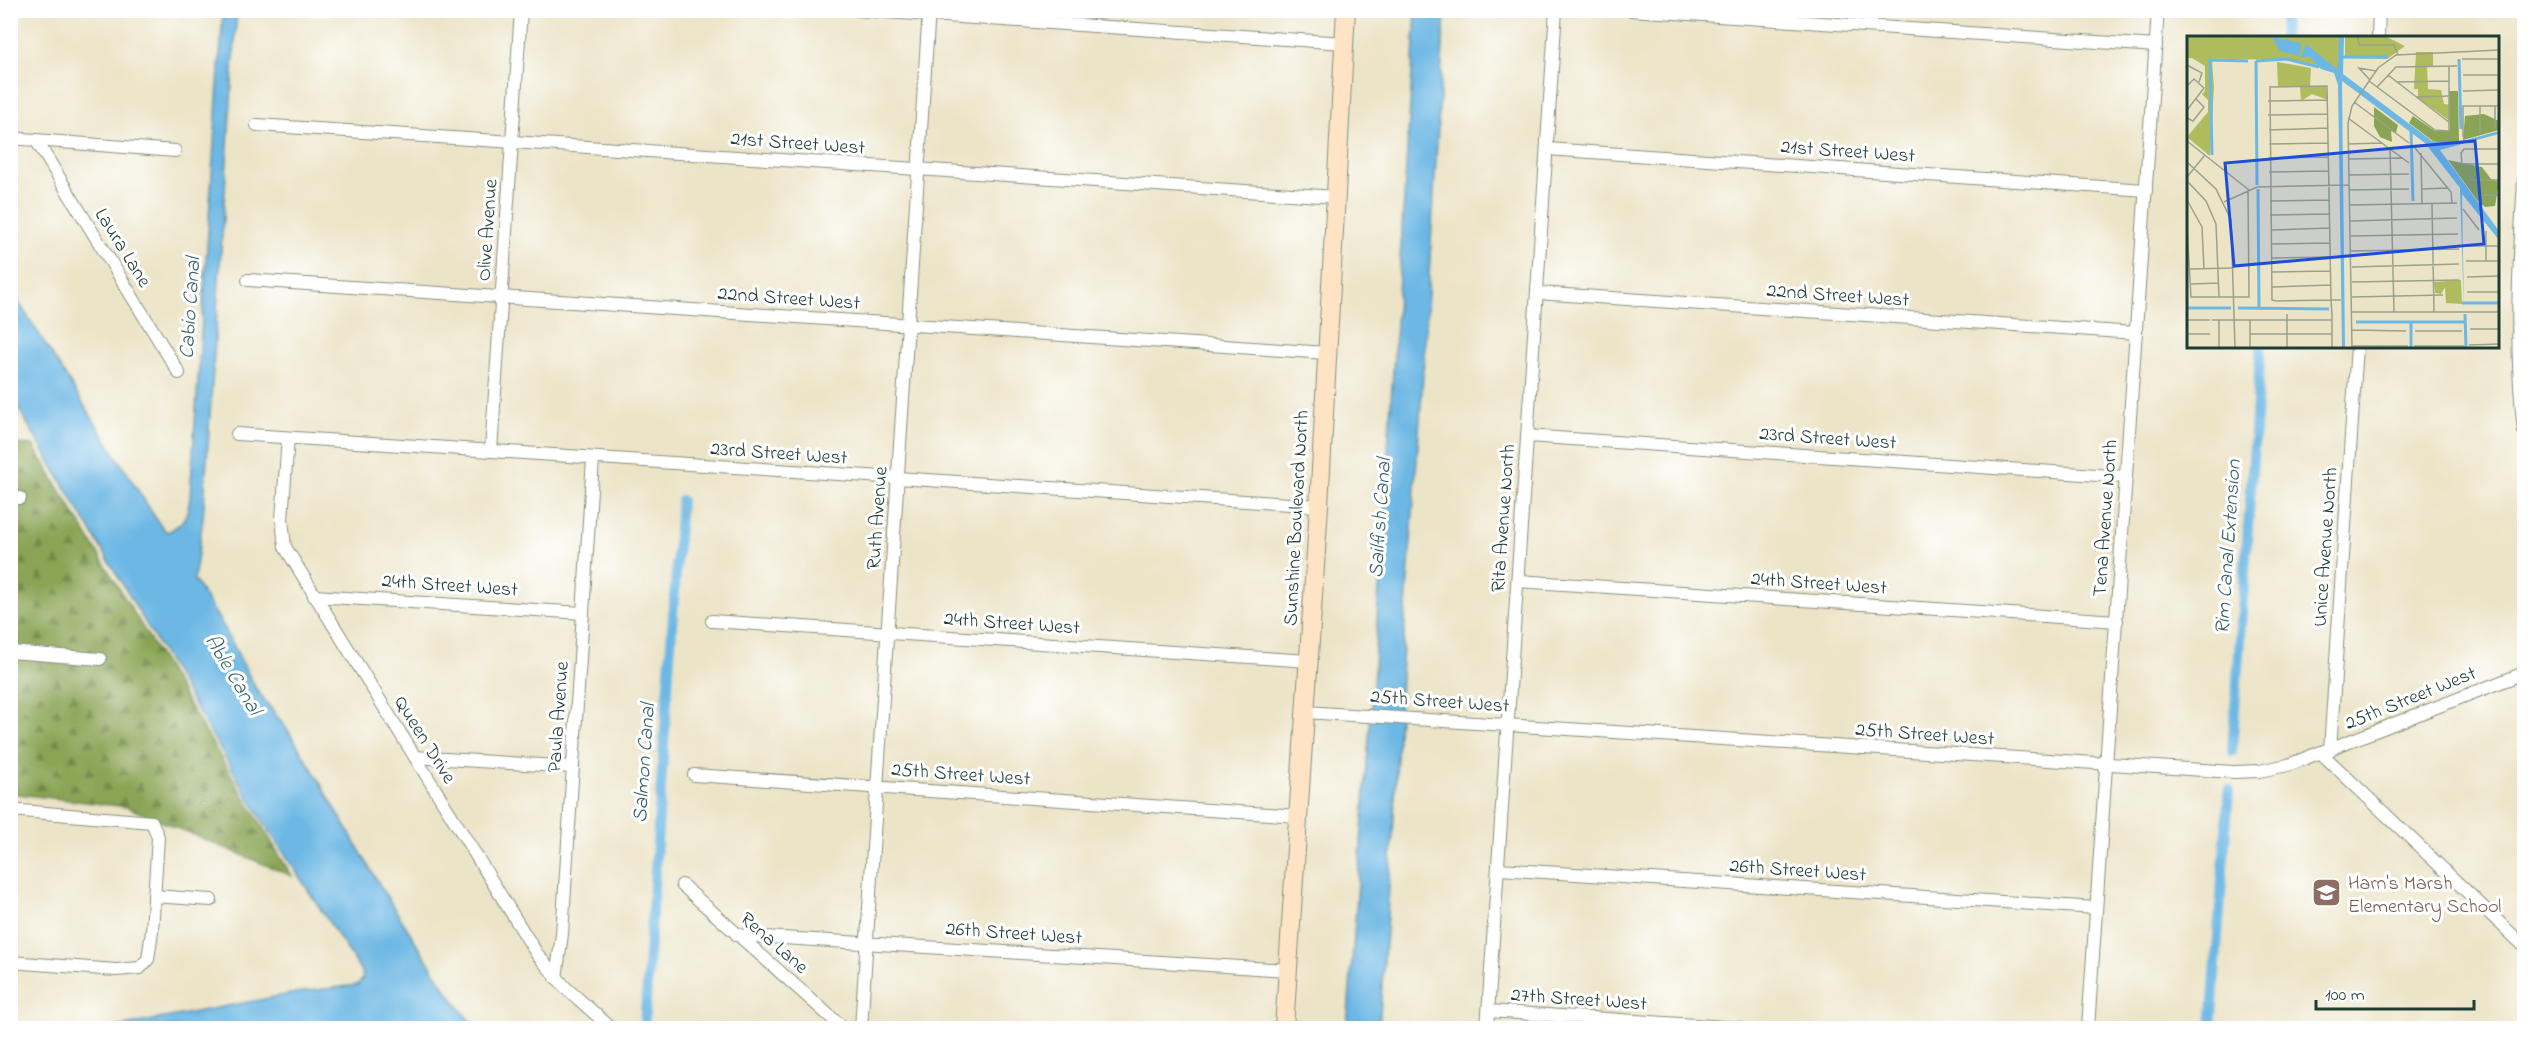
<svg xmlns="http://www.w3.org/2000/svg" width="2535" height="1039" viewBox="0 0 2535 1039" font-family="'Indie Flower',sans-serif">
	<defs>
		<pattern id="forest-firs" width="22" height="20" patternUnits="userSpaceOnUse" patternTransform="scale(1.5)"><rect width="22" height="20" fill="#8aa455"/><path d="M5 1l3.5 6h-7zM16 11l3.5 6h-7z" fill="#708747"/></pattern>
	</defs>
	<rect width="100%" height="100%" fill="#fff"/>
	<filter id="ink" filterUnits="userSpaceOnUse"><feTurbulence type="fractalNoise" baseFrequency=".0167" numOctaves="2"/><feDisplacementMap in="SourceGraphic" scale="12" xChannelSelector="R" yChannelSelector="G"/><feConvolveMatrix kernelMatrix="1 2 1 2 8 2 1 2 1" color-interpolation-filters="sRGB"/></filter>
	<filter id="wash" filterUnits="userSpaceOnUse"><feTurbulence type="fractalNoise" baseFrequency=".008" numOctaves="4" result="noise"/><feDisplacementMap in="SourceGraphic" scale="24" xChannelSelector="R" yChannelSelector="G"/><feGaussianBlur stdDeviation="1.35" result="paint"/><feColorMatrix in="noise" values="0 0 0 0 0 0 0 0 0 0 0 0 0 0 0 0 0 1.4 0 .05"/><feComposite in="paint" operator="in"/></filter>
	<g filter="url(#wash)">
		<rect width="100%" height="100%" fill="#ece4c7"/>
		<!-- forest -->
		<path fill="url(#forest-firs)" stroke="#547044" stroke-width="1.5" d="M11 441 16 444 33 445 292 876 127 807 11 793Z"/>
		<!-- water -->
		<g fill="#6cb7e4" stroke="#467a8c" stroke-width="1.5">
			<path d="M223 11H237L203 519 194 580 224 627 256 689 289 732 314 772 382 889 447 991 475 1028H112L301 992 357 985 363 978 361 971 261 818 11 396V290L160 525 167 532C184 525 188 514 190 497Z"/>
			<path d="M1416 11H1445L1422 391 1401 675 1394 818 1379 1028H1347L1372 699Z"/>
		</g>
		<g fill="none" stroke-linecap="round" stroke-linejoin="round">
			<!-- canal -->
			<g stroke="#6cb7e4" stroke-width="10">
				<path d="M2283 38 2285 10"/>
				<path d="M2232 751 2261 346"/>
				<path d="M644 1028 681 500"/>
				<path d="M2211 1028 2229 790"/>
			</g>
		</g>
	</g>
	<g filter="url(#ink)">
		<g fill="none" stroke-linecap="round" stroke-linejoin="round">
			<defs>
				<g id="street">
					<path d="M857 10 1344 43"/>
					<path d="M1631 10 2156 46"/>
					<path d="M2378 38 2379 10"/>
					<path d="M257 125 1336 197"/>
					<path d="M10 138 175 151"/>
					<path d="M36 140 179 373"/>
					<path d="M1547 149 2146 190"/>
					<path d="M2524 180C2519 264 2514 347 2524 431"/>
					<path d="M248 280 1327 353"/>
					<path d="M1537 293 2136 333"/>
					<path d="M237 434 1319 506"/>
					<path d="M1527 436 2126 477"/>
					<path d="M288 438 282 519 285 547 537 954 565 987 611 1028"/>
					<path d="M491 451 521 10"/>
					<path d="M10 497 20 498"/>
					<path d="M1518 581 2117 621"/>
					<path d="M314 596 583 613"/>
					<path d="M712 621 1309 661"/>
					<path d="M10 652 100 659"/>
					<path d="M1305 712 2234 772 2259 771 2288 765 2524 673"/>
					<path d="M2330 750 2357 346"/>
					<path d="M2321 753 2524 946"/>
					<path d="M415 757 573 767"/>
					<path d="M694 775 1298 816"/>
					<path d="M10 810 152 822 158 837 152 931 148 959 140 968 116 970 10 962"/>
					<path d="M1498 869 2096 908"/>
					<path d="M682 885 843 1028"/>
					<path d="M154 896 211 900"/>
					<path d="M737 935 1288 970"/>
					<path d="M556 978 562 934 593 459"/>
					<path d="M1489 1011 1739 1028"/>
					<path d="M861 1028 929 10"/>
					<path d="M1487 1028 1556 10"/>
					<path d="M2088 1028 2158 10"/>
				</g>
				<path id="secondary" d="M1284 1028 1319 506 1346 10"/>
			</defs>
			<!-- street casing -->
			<use href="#street" stroke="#86907e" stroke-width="14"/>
			<!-- secondary casing -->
			<use href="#secondary" stroke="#86907e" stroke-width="20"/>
			<!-- street -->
			<use href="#street" stroke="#fff" stroke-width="12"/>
			<!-- secondary -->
			<use href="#secondary" stroke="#fee4c5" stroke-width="18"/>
		</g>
	</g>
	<!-- icons -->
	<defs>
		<symbol id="school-square" viewBox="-11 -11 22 22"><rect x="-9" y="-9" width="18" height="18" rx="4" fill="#8d6e63" stroke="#fff"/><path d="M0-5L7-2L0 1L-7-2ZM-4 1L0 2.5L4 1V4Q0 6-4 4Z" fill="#fff"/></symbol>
	</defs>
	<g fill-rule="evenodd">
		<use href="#school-square" x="2310" y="876" width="33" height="33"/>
	</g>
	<g text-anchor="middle" stroke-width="6" stroke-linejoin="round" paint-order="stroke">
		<!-- street labels -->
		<g font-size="20" fill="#1f3d34" stroke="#fff">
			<text transform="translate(798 142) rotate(4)" y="7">21st Street West</text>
			<text transform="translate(1848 150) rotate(4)" y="7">21st Street West</text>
			<text transform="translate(486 230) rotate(-86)" y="7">Olive Avenue</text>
			<text transform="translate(124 247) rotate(58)" y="7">Laura Lane</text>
			<text transform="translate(1838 294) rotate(4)" y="7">22nd Street West</text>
			<text transform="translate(789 297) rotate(4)" y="7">22nd Street West</text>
			<text transform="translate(1828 437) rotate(4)" y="7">23rd Street West</text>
			<text transform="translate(779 452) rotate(4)" y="7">23rd Street West</text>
			<text transform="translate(876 518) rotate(-86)" y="7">Ruth Avenue</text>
			<text transform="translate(1295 518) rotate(-87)" y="7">Sunshine Boulevard North</text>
			<text transform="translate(1502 518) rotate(-86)" y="7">Rita Avenue North</text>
			<text transform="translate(2104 518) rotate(-86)" y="7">Tena Avenue North</text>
			<text transform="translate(2324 547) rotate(-86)" y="7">Unice Avenue North</text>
			<text transform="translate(1819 582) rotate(4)" y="7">24th Street West</text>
			<text transform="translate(450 584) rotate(4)" y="7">24th Street West</text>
			<text transform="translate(1012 622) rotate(4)" y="7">24th Street West</text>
			<text transform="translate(2410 697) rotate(-22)" y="7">25th Street West</text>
			<text transform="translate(1440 700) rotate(4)" y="7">25th Street West</text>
			<text transform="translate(557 717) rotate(-86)" y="7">Paula Avenue</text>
			<text transform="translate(1925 733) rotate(4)" y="7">25th Street West</text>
			<text transform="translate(426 739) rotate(58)" y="7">Queen Drive</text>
			<text transform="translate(961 773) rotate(4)" y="7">25th Street West</text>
			<text transform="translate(1798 869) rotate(4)" y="7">26th Street West</text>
			<text transform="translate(1014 932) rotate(4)" y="7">26th Street West</text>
			<text transform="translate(775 942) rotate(41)" y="7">Rena Lane</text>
			<text transform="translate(1579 998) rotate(4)" y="7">27th Street West</text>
		</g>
		<!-- education labels -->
		<g font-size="20" fill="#785e54" stroke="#fff" text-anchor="start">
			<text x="2348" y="889">Harn's Marsh<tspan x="2348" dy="23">Elementary School</tspan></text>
		</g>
		<!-- water labels -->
		<g font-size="21" font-style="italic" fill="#366269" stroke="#fff">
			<text transform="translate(189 308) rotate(-86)" y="7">Cabio Canal</text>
			<text transform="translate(1379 518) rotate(-86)" y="7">Sailfish Canal</text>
			<text transform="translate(2227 547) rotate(-86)" y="7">Rim Canal Extension</text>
			<text transform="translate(234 674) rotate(59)" y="7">Able Canal</text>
			<text transform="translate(643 763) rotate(-86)" y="7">Salmon Canal</text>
		</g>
	</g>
	<!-- overview -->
	<g transform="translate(2187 36)">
		<rect width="312" height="312" fill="#ece4c7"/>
		<path d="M229 16H246V30H240L241 53 254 54 257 68 264 69 263 85 231 62V53H227ZM5 22 65 23 25 25 27 51 23 120 0 101 21 76V64L15 58 18 55V30Z" fill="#aebc5e"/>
		<path d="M262 55H271L272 105 257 108 246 105 222 87 226 80 248 95H263ZM187 71 211 89 209 97 204 95 205 106 193 101 187 90ZM297 78 312 85V94L276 104 278 80ZM261 124 295 131 304 143 312 146 308 170 298 171 290 164Z" fill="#8aa455"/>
		<path d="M158 1H200L218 10 200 23 158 22ZM90 26 124 32 123 50 139 51 141 64 125 58 114 65 113 50H91ZM274 244 275 268 259 267 258 251 254 258 248 257 247 246Z" fill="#aebc5e"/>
		<path d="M0 1H154L152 38 143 31 101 24 0 22Z" fill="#aebc5e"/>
		<path d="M85 1 114 7 113 20 93 15ZM152 1H157L156 38 245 105 264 108 312 95V98L253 114 312 195V204L275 158 277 275 273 152 238 107 155 45 158 311H155L151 49 147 37 134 33 123 21H114L119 8 151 34Z" fill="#6cb7e4"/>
		<path fill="none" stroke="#6cb7e4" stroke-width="3" d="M154 21H201M272 23 274 93M69 25 99 23 132 31M69 25 70 149M224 95 226 165M25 119 23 24 61 25M71 153 72 272M275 267H312M0 272H44M51 272 142 273M278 278 279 311M169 286H278M224 311V286"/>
		<path fill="none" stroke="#9aa18c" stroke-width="1.5" d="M171 1 172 9H207L211 19M275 23H312M0 29 15 37 12 46M201 39 263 87M276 39H312M183 44 172 32 189 35M182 45 248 94 262 95V30M210 46 262 45M0 50 7 43 17 52 0 74M190 51 209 31 270 30M276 55 312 54M229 61 263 60M81 65 140 64M167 66 222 107M293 70V97M308 70V92M81 79 141 78M0 82 6 85 17 71 9 63M161 82 222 127M82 94 141 92M276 101V70H312M0 105 62 154M82 108 141 107M161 108 195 107M203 112 207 276M228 112 264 156 265 167M312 113H277L274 117 275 128H312M234 117 235 168M82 122 142 121M162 123 216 122M0 126 29 153 44 184 48 311M82 136 142 135M162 139 222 138M0 141 18 119M282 144H312M0 145 19 165 29 188 32 261M234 153 261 152M162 154 222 153M291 159H312M0 164 15 191 17 233M83 165 142 164M37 166 70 151 162 149M245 168 247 276M163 169 270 167M276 173 292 194M83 179 143 178M163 185 270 182M0 191 4 261H62L61 154M84 194 143 192M299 195V225M164 200 271 198M84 208 143 207M279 210H312M164 215 272 213M84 222 144 221M279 225H312M165 231 272 228M3 233 47 232M84 236 144 235M280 241 312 240M165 246 272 244M3 248 32 247M85 251 144 249M280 256H312M165 261 256 259M165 276H312M0 284H23M25 284H145M283 293H312M165 294 219 295M228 295H275M0 298H23M63 298H145M282 309 312 308M165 310H221M227 310H277M32 311V284M63 311V284M100 311V278M145 311V279L144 264 140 50 83 51 85 264 89 265 144 264H154M165 311 161 87 165 70 191 32 209 19 312 14"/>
		<path fill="#1d4ed8" fill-opacity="0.15" stroke="#1d4ed8" stroke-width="3" d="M288 105 297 208 47 230 38 127Z"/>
		<rect width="312" height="312" fill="none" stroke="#1f3d34" stroke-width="3"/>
	</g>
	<!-- margin -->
	<rect width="2535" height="1039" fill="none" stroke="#fff" stroke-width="36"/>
	<!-- scale -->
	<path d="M2316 1000v9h158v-9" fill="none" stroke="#1f3d34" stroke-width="3"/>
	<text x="2325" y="1000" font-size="18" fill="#1f3d34" stroke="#ffffff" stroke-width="4.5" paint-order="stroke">100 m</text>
</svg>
